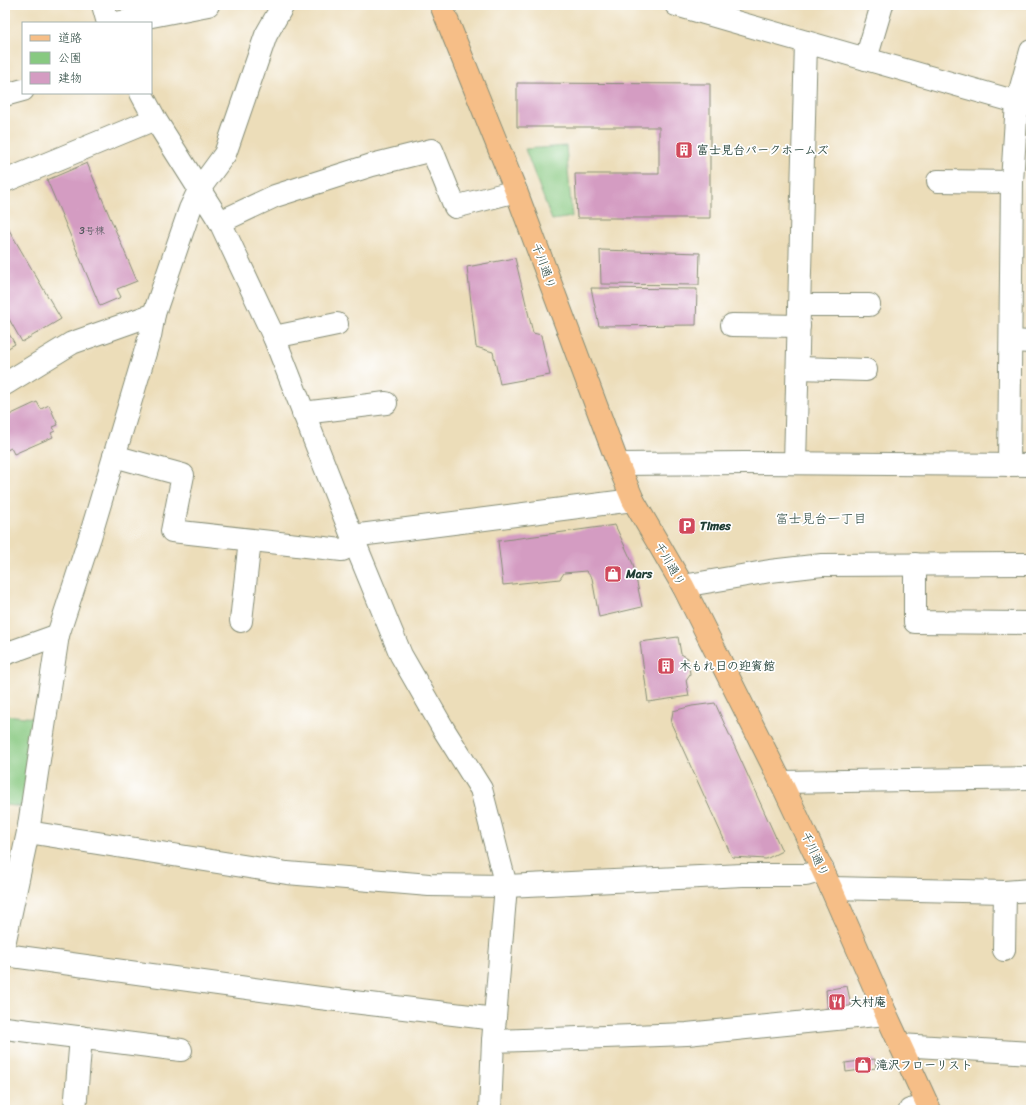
<svg xmlns="http://www.w3.org/2000/svg" width="1036" height="1115" viewBox="0 0 1036 1115" font-family="Sriracha,'Klee One',sans-serif">
	<rect width="100%" height="100%" fill="#fff"/>
	<filter id="ink" filterUnits="userSpaceOnUse"><feTurbulence type="fractalNoise" baseFrequency=".025" numOctaves="2"/><feDisplacementMap in="SourceGraphic" scale="8" xChannelSelector="R" yChannelSelector="G"/><feConvolveMatrix kernelMatrix="1 2 1 2 8 2 1 2 1" color-interpolation-filters="sRGB"/></filter>
	<filter id="wash" filterUnits="userSpaceOnUse"><feTurbulence type="fractalNoise" baseFrequency=".012" numOctaves="4" result="noise"/><feDisplacementMap in="SourceGraphic" scale="16" xChannelSelector="R" yChannelSelector="G"/><feGaussianBlur stdDeviation="0.9" result="paint"/><feColorMatrix in="noise" values="0 0 0 0 0 0 0 0 0 0 0 0 0 0 0 0 0 1.4 0 .05"/><feComposite in="paint" operator="in"/></filter>
	<g filter="url(#wash)">
		<rect width="100%" height="100%" fill="#ecddb9"/>
		<!-- green -->
		<g fill="#88c981" stroke="#54835a">
			<path d="M566 146 572 217 552 220 525 149Z"/>
			<path d="M5 715 36 718 25 807 5 805Z"/>
		</g>
		<g id="blocks">
			<!-- building -->
			<g fill="#d49cc2">
				<path d="M517 83 710 84V218H577L575 174H659V127H517Z"/>
				<path d="M87 163 137 281 117 289 121 297 100 306 47 180Z"/>
				<path d="M5 223 61 319 22 342 5 312Z"/>
				<path d="M600 250 700 253 699 285 601 284Z"/>
				<path d="M515 258 533 333 541 335 550 375 500 384 493 352 476 347 467 267Z"/>
				<path d="M591 288 697 289 696 325 599 326Z"/>
				<path d="M5 327 15 344 5 350Z"/>
				<path d="M37 402 41 409 49 405 58 425 53 427 55 431 51 433 53 437 14 454 11 448 5 451V417Z"/>
				<path d="M615 525 633 564 642 607 599 617 592 578 586 571 564 573 560 579 503 585 498 541Z"/>
				<path d="M678 637 681 654 688 658 690 674 686 680 689 696 648 702 640 642Z"/>
				<path d="M715 703 782 851 766 859 732 857 671 723 673 711 692 706Z"/>
				<path d="M847 986 852 1010 828 1014 826 990Z"/>
				<path d="M875 1059 876 1068 846 1072 845 1063Z"/>
			</g>
		</g>
	</g>
	<g filter="url(#ink)">
		<use href="#blocks" fill-opacity="0" stroke="#868d76" stroke-width="1"/>
		<g fill="none" stroke-linecap="round" stroke-linejoin="round">
			<defs>
				<g id="minor">
					<path d="M103 5 108 23"/>
					<path d="M676 5 1031 106"/>
					<path d="M116 23 208 5"/>
					<path d="M866 59 882 5"/>
					<path d="M141 93 155 119 220 222 274 337 352 536 401 655 444 730 481 789 506 886 493 1041 490 1110"/>
					<path d="M5 95 23 90"/>
					<path d="M5 181 155 119"/>
					<path d="M938 181 1012 182"/>
					<path d="M220 222 275 196 372 165 432 150 455 207 516 191"/>
					<path d="M799 305H869"/>
					<path d="M732 325 799 326"/>
					<path d="M274 337 337 324"/>
					<path d="M1011 341 1031 342"/>
					<path d="M798 368 866 370"/>
					<path d="M5 384 72 343 154 314"/>
					<path d="M303 413 386 403"/>
					<path d="M114 456 183 475 172 531 342 550 355 544"/>
					<path d="M795 463 806 42"/>
					<path d="M618 464 746 463 1031 465"/>
					<path d="M1009 465 1012 182 1017 102 1031 51"/>
					<path d="M352 536 633 500"/>
					<path d="M915 564V622L1031 623"/>
					<path d="M683 586 770 571 822 565 1031 564"/>
					<path d="M241 621 250 540"/>
					<path d="M5 654 58 635"/>
					<path d="M781 782 1031 778"/>
					<path d="M28 832 287 873 429 885 506 886 743 875H806L823 870"/>
					<path d="M831 888 1005 892 1031 890"/>
					<path d="M5 940 28 832 58 635 90 537 150 336 154 314 190 209 200 188 225 154 266 35 283 5"/>
					<path d="M1004 950 1005 892"/>
					<path d="M5 955 320 998 495 1019"/>
					<path d="M5 1028 181 1050"/>
					<path d="M493 1041 687 1034 886 1014"/>
					<path d="M900 1045 1031 1053"/>
					<path d="M75 1110 81 1037"/>
					<path d="M910 1110 928 1106"/>
				</g>
				<path id="major" d="M441 5 516 191 618 464 633 500 683 586 781 782 831 888 886 1014 930 1110"/>
			</defs>
			<!-- minor casing -->
			<use href="#minor" stroke="#868d76" stroke-width="24"/>
			<!-- major casing -->
			<use href="#major" stroke="#868d76" stroke-width="24"/>
			<!-- minor -->
			<use href="#minor" stroke="#fff" stroke-width="22"/>
			<!-- major -->
			<use href="#major" stroke="#f6be87" stroke-width="22"/>
		</g>
	</g>
	<!-- icons -->
	<defs>
		<symbol id="building-square" viewBox="-11 -11 22 22"><rect x="-9" y="-9" width="18" height="18" rx="4" fill="#d1495b" stroke="#fff"/><path d="M-4-6H4V6H1V3H-1V6H-4ZM-2.5-4.3h1.7v1.8h-1.7ZM.8-4.3h1.7v1.8H.8ZM-2.5-1h1.7V.8h-1.7ZM.8-1h1.7V.8H.8Z" fill="#fff"/></symbol>
		<symbol id="parking-square" viewBox="-11 -11 22 22"><rect x="-9" y="-9" width="18" height="18" rx="4" fill="#d1495b" stroke="#fff"/><path d="M-3.5-5.5H1a3.5 3.5 0 0 1 0 7H-1V5.5H-3.5ZM-1-3.4V-.6H.8a1.4 1.4 0 0 0 0-2.8Z" fill="#fff"/></symbol>
		<symbol id="shop-square" viewBox="-11 -11 22 22"><rect x="-9" y="-9" width="18" height="18" rx="4" fill="#d1495b" stroke="#fff"/><path d="M-5-2.5h2.3a2.7 3.5 0 0 1 5.4 0H5L5.5 6h-11ZM-1.5-2.5h3a1.5 2.3 0 0 0-3 0Z" fill="#fff"/></symbol>
		<symbol id="restaurant-square" viewBox="-11 -11 22 22"><rect x="-9" y="-9" width="18" height="18" rx="4" fill="#d1495b" stroke="#fff"/><path d="M-5-6h1v4h1v-4h1v4h1v-4h1v5L-1.5 .5V6h-2V.5L-5-1ZM5-6V6H3V1.5H1.5Q1.5-4 5-6Z" fill="#fff"/></symbol>
	</defs>
	<g fill-rule="evenodd">
		<use href="#building-square" x="674" y="140" width="20" height="20"/>
		<use href="#parking-square" x="677" y="516" width="20" height="20"/>
		<use href="#shop-square" x="603" y="564" width="20" height="20"/>
		<use href="#building-square" x="656" y="656" width="20" height="20"/>
		<use href="#restaurant-square" x="827" y="992" width="20" height="20"/>
		<use href="#shop-square" x="853" y="1055" width="20" height="20"/>
	</g>
	<g text-anchor="middle" stroke-width="3.5" stroke-linejoin="round" paint-order="stroke">
		<!-- number labels -->
		<g font-size="10" fill="#4c5558">
			<text x="92" y="234">3号棟</text>
		</g>
		<!-- poi labels -->
		<g font-size="12" font-weight="bold" fill="#1f3d34" stroke="#fff" text-anchor="start">
			<text x="697" y="154">富士見台パークホームズ</text>
			<text x="700" y="530">Times</text>
			<text x="626" y="578">Mars</text>
			<text x="679" y="670">木もれ日の迎賓館</text>
			<text x="850" y="1006">大村庵</text>
			<text x="876" y="1069">滝沢フローリスト</text>
		</g>
		<!-- street labels -->
		<g font-size="12" fill="#1f3d34" stroke="#fff">
			<text transform="translate(544 266) rotate(70)" y="4">千川通り</text>
			<text transform="translate(670 564) rotate(60)" y="4">千川通り</text>
			<text transform="translate(815 854) rotate(65)" y="4">千川通り</text>
		</g>
		<!-- neighbourhood labels -->
		<g font-size="13" fill="#1f3d34" stroke="#fff">
			<text x="821" y="523">富士見台一丁目</text>
		</g>
	</g>
	<!-- margin -->
	<rect width="1036" height="1115" fill="none" stroke="#fff" stroke-width="20"/>
	<!-- legend -->
	<rect x="22" y="22" width="130" height="72" fill="#ffffff" stroke="#a5b1ae"/>
	<rect x="30" y="35" width="20" height="6" fill="#f6be87" stroke="#a5b1ae"/>
	<text x="58" y="42" font-size="12" fill="#1f3d34">道路</text>
	<rect x="30" y="52" width="20" height="12" fill="#88c981" stroke="#a5b1ae"/>
	<text x="58" y="62" font-size="12" fill="#1f3d34">公園</text>
	<rect x="30" y="72" width="20" height="12" fill="#d49cc2" stroke="#a5b1ae"/>
	<text x="58" y="82" font-size="12" fill="#1f3d34">建物</text>
</svg>
